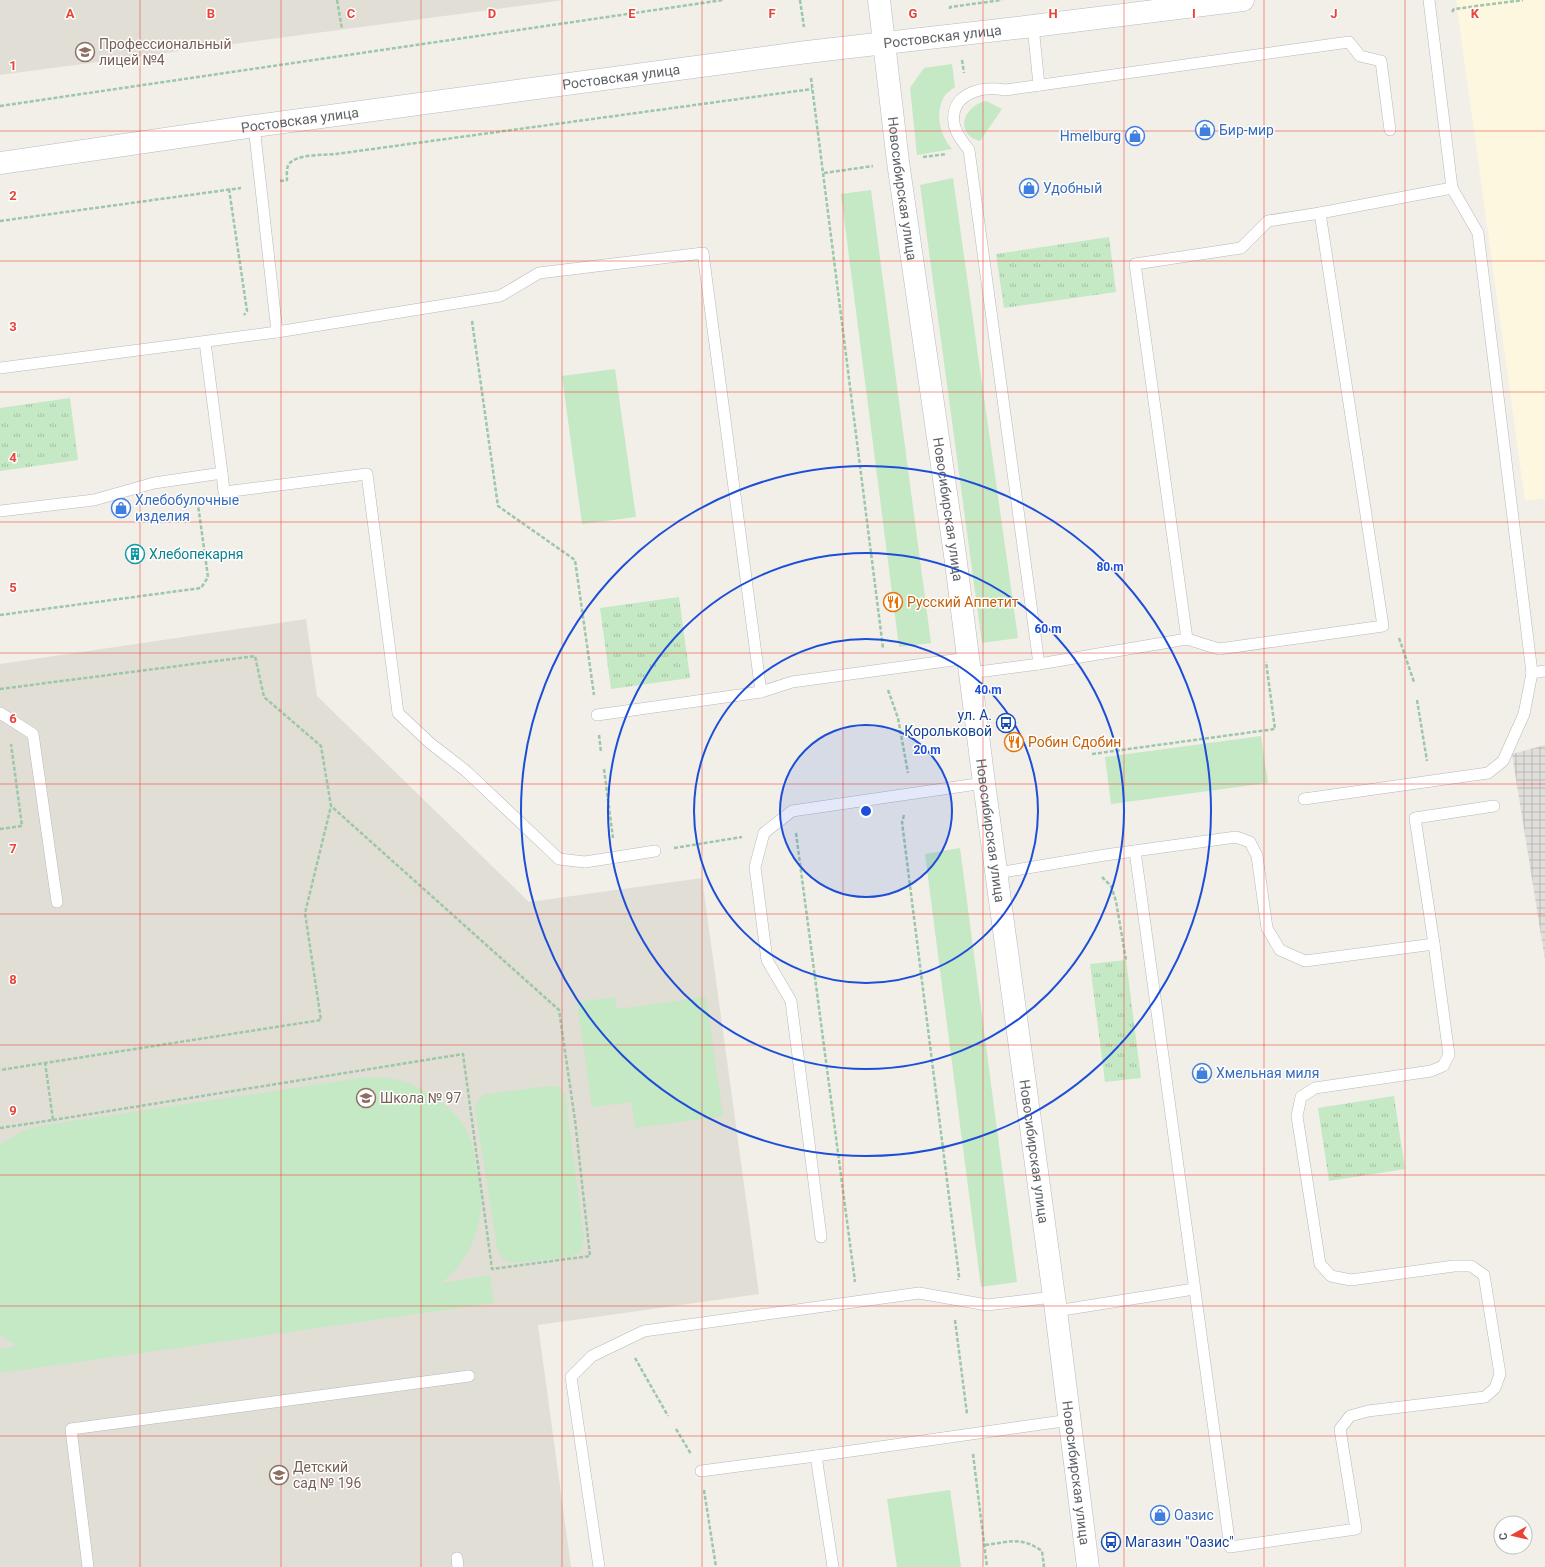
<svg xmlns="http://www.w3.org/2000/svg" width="1545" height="1567" viewBox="0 0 1545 1567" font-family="Roboto,sans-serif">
	<defs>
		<pattern id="industrial-grid" width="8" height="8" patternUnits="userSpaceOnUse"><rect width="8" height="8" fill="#e0deda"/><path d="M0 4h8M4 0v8" fill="none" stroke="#b9b8b5"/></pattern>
		<pattern id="park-tufts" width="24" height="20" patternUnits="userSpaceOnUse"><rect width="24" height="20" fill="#c5e8c5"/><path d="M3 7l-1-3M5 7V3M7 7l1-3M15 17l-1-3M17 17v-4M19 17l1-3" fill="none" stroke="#a3c0a4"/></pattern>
	</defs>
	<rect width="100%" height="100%" fill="#f1efe8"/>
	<!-- commercial -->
	<path fill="#fef7e0" d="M1456 0H1545V498L1525 501Z"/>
	<!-- industrial -->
	<path fill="url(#industrial-grid)" d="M1545 745V960L1512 754Z"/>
	<!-- education -->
	<g fill="#e1ded6">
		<path d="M0 0H564L0 75Z"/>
		<path d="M306 619 317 696 529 902 702 878 759 1294 538 1325 571 1567H0V664Z"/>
	</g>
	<!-- green -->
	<g fill="#c5e8c5">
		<path d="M952 64 955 87C952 89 948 92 945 95 934 113 940 135 952 149L917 155 910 88 924 68Z"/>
		<path d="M986 101 1002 109 980 141C977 140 973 139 971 137 955 124 970 104 986 101Z"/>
		<path d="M953 178 1018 638 982 643 920 185Z"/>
		<path d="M871 190 931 643 899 647 841 194Z"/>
		<path d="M615 369 636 517 582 524 562 376Z"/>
		<path d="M1261 736 1268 783 1111 804 1105 757Z"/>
		<path d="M960 848 1017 1282 981 1287 925 854Z"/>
		<path d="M615 997 617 1009 706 997 723 1116 635 1128 631 1102 592 1107 577 1002Z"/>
		<path d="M367 1077C374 1077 382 1077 389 1078 414 1081 447 1102 462 1123 471 1136 474 1151 476 1166 478 1176 480 1186 481 1196 482 1229 468 1265 440 1283L490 1275 494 1303 0 1373V1349L17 1346 0 1335V1144L1 1143 25 1130 39 1126Z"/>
		<path d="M549 1086 558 1087 565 1093 584 1239 581 1251 570 1257 513 1263 502 1259 497 1248 475 1107 479 1099 485 1094Z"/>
		<path d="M950 1490 961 1567H897L887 1499Z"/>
	</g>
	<!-- park -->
	<g fill="url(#park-tufts)">
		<path d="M1109 237 1116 292 1004 308 996 254Z"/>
		<path d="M70 398 78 460 0 471V408Z"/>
		<path d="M679 597 690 678 611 689 600 608Z"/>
		<path d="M1126 960 1141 1078 1105 1082 1090 964Z"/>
		<path d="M1394 1096 1405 1169 1329 1181 1318 1108Z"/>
	</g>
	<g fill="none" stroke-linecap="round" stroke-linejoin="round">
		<defs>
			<g id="lane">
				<path d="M1033 26 1039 85"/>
				<path d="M277 332 500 296 539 273 703 253 761 692 792 682 968 658"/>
				<path d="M0 368 277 332 254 126"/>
				<path d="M222 473 224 492 367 474 398 713 430 743 466 771 559 859 585 862 655 851"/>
				<path d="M0 511 94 500 154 483 222 473 205 342"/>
				<path d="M1187 639 1219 649 1383 626 1320 213"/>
				<path d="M1039 664 969 150C963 142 955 133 954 123 950 93 982 86 1005 90L1349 42 1360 56 1381 61 1390 130"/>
				<path d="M970 673 1039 664 1187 639 1135 264 1241 248 1268 221 1320 213 1452 188 1429 0"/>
				<path d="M1532 673 1545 671"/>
				<path d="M0 713 33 734 57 902"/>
				<path d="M597 715 761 692"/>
				<path d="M1304 799 1488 773 1503 761 1524 714 1532 673 1478 233 1452 188"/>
				<path d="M1135 851 1230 1547 1356 1529 1340 1429 1350 1416 1368 1411 1485 1397 1495 1388 1500 1374 1484 1275 1471 1266H1454L1351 1280 1331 1276 1320 1264 1297 1116 1301 1097 1315 1088 1431 1071 1443 1066 1449 1055 1434 944"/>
				<path d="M997 873 1105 855 1236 837 1250 842 1257 856 1267 928 1280 950 1305 961 1434 944 1415 818 1494 806"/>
				<path d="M821 1237 791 1001 767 960 755 867 764 833 792 811 984 783"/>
				<path d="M1056 1311 1194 1289"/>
				<path d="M816 1456 833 1567"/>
				<path d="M701 1471 816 1456 1070 1420"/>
				<path d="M457 1558 458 1567"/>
				<path d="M88 1567 71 1429 469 1376"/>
				<path d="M599 1567 571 1377 592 1356 644 1331 919 1293 987 1305 1053 1297"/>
			</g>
			<g id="secondary">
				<path id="s1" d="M879 0 898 162 955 555 984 783 1056 1311 1088 1567"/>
				<path id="s2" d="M0 163 254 126 807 52 1033 26 1243 0"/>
			</g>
		</defs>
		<!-- lane casing -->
		<use href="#lane" stroke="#b5b8bc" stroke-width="12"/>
		<!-- secondary casing -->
		<use href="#secondary" stroke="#b6babf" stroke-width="23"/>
		<!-- path -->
		<g stroke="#9cc7a9" stroke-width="2.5" stroke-dasharray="4 2" stroke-linecap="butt">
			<path d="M337 0 342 29"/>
			<path d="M800 0 804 27"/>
			<path d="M950 9V7L1002 0"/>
			<path d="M1452 12 1454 9 1523 0"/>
			<path d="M962 60 964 73"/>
			<path d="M811 78 883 648"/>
			<path d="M0 106 723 0"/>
			<path d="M923 157 946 154"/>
			<path d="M824 173 873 166"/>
			<path d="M280 181 287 180C287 175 286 168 289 164 296 154 324 155 336 154L812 89"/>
			<path d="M229 189 247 311 244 315"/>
			<path d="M0 221 241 188"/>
			<path d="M472 321 498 506 575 560 594 695"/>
			<path d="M0 615 201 588 208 577 198 505 190 499"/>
			<path d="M1399 638 1414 682"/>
			<path d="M0 689 255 656 264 697 321 746 331 806 305 913 321 1020 0 1070"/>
			<path d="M888 690 898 718 908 773"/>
			<path d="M1417 700 1427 761"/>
			<path d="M599 735 601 752"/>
			<path d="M1092 754 1275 729 1266 662"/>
			<path d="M604 769 613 838"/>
			<path d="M904 815 902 822 959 1276 958 1280"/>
			<path d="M0 829 22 826 11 744"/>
			<path d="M796 833 855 1282"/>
			<path d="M674 848 742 837"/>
			<path d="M1102 877 1111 886 1116 901 1126 960"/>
			<path d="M53 1120 463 1054 492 1269 590 1256 575 1120 559 1010 331 806"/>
			<path d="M0 1128 53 1120 45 1062"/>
			<path d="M955 1320 967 1414"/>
			<path d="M635 1358 668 1416"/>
			<path d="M676 1429 691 1454"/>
			<path d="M973 1454 987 1567"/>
			<path d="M704 1490 716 1567"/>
			<path d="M985 1545C1010 1542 1020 1536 1042 1551L1044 1567"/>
		</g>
		<!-- lane -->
		<use href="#lane" stroke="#fff" stroke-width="11"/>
		<!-- secondary -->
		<use href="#secondary" stroke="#fff" stroke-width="22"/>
	</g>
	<!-- grid -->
	<path fill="none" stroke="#ea4335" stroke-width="1" stroke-opacity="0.55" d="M140 0V1567M281 0V1567M421 0V1567M562 0V1567M702 0V1567M843 0V1567M983 0V1567M1124 0V1567M1264 0V1567M1405 0V1567M0 131H1545M0 261H1545M0 392H1545M0 522H1545M0 653H1545M0 784H1545M0 914H1545M0 1045H1545M0 1175H1545M0 1306H1545M0 1436H1545"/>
	<!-- distance rings -->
	<circle cx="866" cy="811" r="86" fill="#1d4ed8" fill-opacity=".12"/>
	<g fill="none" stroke="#1d4ed8" stroke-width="2">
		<circle cx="866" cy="811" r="86"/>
		<circle cx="866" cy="811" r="172"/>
		<circle cx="866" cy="811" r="258"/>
		<circle cx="866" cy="811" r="345"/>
	</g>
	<!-- icons -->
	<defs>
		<symbol id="university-ring" viewBox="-11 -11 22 22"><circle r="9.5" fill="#fff" stroke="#8d6e63" stroke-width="1.5"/><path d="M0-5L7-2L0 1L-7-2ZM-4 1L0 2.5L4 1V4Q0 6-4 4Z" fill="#8d6e63"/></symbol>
		<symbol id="shop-ring" viewBox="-11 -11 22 22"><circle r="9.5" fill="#fff" stroke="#3f7fe0" stroke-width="1.5"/><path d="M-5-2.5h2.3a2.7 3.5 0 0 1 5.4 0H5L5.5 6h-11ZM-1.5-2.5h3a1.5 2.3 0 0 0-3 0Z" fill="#3f7fe0"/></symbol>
		<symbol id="building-ring" viewBox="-11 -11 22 22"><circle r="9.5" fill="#fff" stroke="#0f9aa8" stroke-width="1.5"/><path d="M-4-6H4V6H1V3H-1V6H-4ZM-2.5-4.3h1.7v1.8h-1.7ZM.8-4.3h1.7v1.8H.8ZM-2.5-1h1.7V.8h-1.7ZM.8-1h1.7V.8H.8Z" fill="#0f9aa8"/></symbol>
		<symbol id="restaurant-ring" viewBox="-11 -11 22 22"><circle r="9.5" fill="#fff" stroke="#e8710a" stroke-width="1.5"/><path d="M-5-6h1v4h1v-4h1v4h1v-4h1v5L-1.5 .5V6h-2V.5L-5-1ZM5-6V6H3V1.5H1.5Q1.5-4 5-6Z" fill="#e8710a"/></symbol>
		<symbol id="bus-ring" viewBox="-11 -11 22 22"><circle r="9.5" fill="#fff" stroke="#1a4fb4" stroke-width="1.5"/><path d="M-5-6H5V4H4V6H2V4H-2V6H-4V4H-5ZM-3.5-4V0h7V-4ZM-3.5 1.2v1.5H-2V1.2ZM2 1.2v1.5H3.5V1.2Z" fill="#1a4fb4"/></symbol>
		<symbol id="school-ring" viewBox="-11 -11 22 22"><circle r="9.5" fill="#fff" stroke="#8d6e63" stroke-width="1.5"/><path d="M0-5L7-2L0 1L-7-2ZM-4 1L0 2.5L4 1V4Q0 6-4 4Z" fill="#8d6e63"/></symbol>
	</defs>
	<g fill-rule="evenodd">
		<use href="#university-ring" x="74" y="41" width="22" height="22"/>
		<use href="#shop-ring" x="1194" y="119" width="22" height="22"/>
		<use href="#shop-ring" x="1124" y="125" width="22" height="22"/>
		<use href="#shop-ring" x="1018" y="177" width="22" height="22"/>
		<use href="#shop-ring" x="110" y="497" width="22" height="22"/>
		<use href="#building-ring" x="124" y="543" width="22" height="22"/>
		<use href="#restaurant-ring" x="882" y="591" width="22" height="22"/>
		<use href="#bus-ring" x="995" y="712" width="22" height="22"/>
		<use href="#restaurant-ring" x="1003" y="731" width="22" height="22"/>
		<use href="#shop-ring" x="1191" y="1062" width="22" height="22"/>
		<use href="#school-ring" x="355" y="1087" width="22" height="22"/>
		<use href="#school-ring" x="268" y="1464" width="22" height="22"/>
		<use href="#shop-ring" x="1149" y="1504" width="22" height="22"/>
		<use href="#bus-ring" x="1100" y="1531" width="22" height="22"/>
	</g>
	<g text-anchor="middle" stroke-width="3" stroke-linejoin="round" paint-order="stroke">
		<!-- street labels -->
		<g font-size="14" fill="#5f6368" stroke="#fff">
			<text dy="5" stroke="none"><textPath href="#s2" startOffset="951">Ростовская улица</textPath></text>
			<text dy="5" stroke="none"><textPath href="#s2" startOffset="627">Ростовская улица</textPath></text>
			<text dy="5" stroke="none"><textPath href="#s2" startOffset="303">Ростовская улица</textPath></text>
			<text dy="5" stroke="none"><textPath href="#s1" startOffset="190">Новосибирская улица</textPath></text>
			<text dy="5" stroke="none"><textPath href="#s1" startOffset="514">Новосибирская улица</textPath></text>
			<text dy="5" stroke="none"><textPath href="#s1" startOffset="838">Новосибирская улица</textPath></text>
			<text dy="5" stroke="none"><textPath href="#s1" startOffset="1162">Новосибирская улица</textPath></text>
			<text dy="5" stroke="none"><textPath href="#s1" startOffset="1486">Новосибирская улица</textPath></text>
		</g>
		<!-- education labels -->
		<g font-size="14" fill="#785e54" stroke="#fff" text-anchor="start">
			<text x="99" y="49">Профессиональный<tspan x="99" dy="16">лицей №4</tspan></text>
			<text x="380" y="1103">Школа № 97</text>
			<text x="293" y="1472">Детский<tspan x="293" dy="16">сад № 196</tspan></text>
		</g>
		<!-- shop labels -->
		<g font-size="14" fill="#366cbe" stroke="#fff" text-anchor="start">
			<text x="1219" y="135">Бир-мир</text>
			<text x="1121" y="141" text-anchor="end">Hmelburg</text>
			<text x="1043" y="193">Удобный</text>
			<text x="135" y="505">Хлебобулочные<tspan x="135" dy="16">изделия</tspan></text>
			<text x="1216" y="1078">Хмельная миля</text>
			<text x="1174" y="1520">Оазис</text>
		</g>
		<!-- culture labels -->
		<g font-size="14" fill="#0d838f" stroke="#fff" text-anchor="start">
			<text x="149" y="559">Хлебопекарня</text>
		</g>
		<!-- food labels -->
		<g font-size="14" fill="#c56008" stroke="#fff" text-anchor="start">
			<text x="907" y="607">Русский Аппетит</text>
			<text x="1028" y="747">Робин Сдобин</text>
		</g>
		<!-- transit labels -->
		<g font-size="14" fill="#164399" stroke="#fff" text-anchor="end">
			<text x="992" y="720">ул. А.<tspan x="992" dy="16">Корольковой</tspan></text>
			<text x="1125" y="1547" text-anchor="start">Магазин "Оазис"</text>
		</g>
	</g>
	<g font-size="13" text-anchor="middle" font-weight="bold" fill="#ea4335" stroke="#fff" stroke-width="3" stroke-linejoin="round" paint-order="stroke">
		<text x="70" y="18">A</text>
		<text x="211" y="18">B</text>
		<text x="351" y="18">C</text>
		<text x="492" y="18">D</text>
		<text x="632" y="18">E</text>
		<text x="772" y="18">F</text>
		<text x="913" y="18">G</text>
		<text x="1053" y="18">H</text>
		<text x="1194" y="18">I</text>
		<text x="1334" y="18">J</text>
		<text x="1475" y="18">K</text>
		<text x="13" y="70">1</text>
		<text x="13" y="200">2</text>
		<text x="13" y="331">3</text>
		<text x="13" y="462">4</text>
		<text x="13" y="592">5</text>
		<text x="13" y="723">6</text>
		<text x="13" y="853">7</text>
		<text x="13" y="984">8</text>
		<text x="13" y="1115">9</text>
	</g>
	<circle cx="866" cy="811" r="6" fill="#1d4ed8" stroke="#fff" stroke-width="2"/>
	<g font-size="12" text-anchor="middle" font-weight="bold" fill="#1d4ed8" stroke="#fff" stroke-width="3" stroke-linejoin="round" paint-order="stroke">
		<text x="1110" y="571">80 m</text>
		<text x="1048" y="633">60 m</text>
		<text x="988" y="694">40 m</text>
		<text x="927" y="754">20 m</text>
	</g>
	<!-- north arrow -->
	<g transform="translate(1513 1535) rotate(262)"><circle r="19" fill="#ffffff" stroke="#bfc1c3"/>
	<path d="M0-3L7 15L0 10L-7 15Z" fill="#ea4335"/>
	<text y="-6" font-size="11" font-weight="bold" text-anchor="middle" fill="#5f6368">С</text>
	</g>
</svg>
